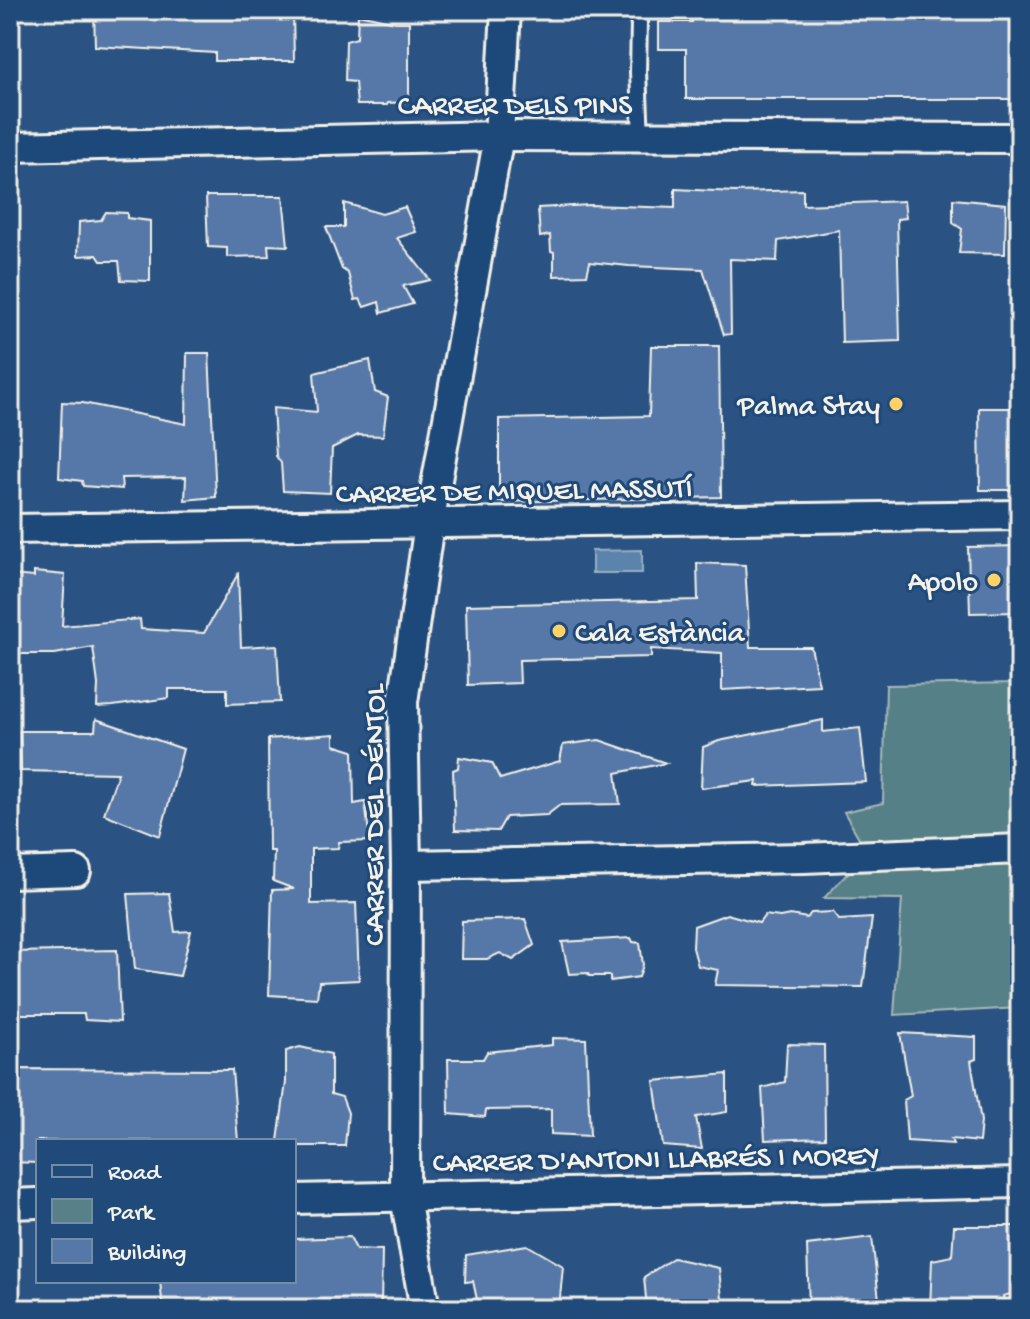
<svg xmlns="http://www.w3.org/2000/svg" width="1030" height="1319" viewBox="0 0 1030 1319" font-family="'Gochi Hand',sans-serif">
	<rect width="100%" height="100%" fill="#2a5383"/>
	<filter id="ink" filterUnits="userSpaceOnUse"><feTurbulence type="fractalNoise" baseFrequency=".0125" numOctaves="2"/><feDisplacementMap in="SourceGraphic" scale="16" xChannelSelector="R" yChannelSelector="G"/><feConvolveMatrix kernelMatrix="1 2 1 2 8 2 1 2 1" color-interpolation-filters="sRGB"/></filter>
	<g filter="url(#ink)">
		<!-- green -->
		<path fill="#578087" stroke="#a6b8b8" stroke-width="2" d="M1020 683V1008L894 1015 902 899 824 898 849 872 859 838 844 812 883 803 886 685Z"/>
		<!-- water -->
		<path fill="#5a84ac" stroke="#98b0c4" stroke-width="2" d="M642 550V573H592V551Z"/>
		<!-- building -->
		<g fill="#5678a8" stroke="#f4f1e8" stroke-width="2">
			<path d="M94 10H293L294 61H215V53L95 46Z"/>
			<path d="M691 10H1020V99H686V49H659V22H692Z"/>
			<path d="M358 14 396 22H409V102L388 103 387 105H357L355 82 345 81 346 41 357 38Z"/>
			<path d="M675 189 735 192 803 190V205L904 201 906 218 897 219 900 341 842 343 839 230 778 241 777 261 730 259 731 334 724 335 703 269 629 266 590 262 587 275 554 276V252L551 251 550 235 540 237 538 208 590 205 675 208Z"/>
			<path d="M206 196H283L288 246 268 245 269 256 227 257V248L208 247Z"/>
			<path d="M953 199 1006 204 1005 254 959 253 962 229 953 223Z"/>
			<path d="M344 203 382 214 405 207 416 232 397 238 430 280 403 286 413 304 381 313 379 302 364 307 360 299 355 300 348 273 342 269 326 227H344Z"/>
			<path d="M106 212 127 213V218L150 221V281L121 280 119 261H101L97 255 78 256 79 222 101 220Z"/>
			<path d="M651 346H719L721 497 499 502V419L649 416Z"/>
			<path d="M187 353H209L216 497 185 500 186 477 121 478 122 489 83 486 82 481 59 478 62 402 83 403 186 424Z"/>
			<path d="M370 360 375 392 388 397 383 436 358 435 332 448 330 493 283 491 281 463 276 456 273 408 317 412 314 373Z"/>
			<path d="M979 408H1020V490H980Z"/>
			<path d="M1020 546V612L970 613 968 547Z"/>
			<path d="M697 563 745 565 750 647H811L819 685 722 690V653L651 649V657L519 660 520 683 468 685 466 605 698 600Z"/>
			<path d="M34 572 65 575 62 626 140 619 141 629 204 633 238 574 241 647 277 645 280 702 227 704V689H169V698L113 706 97 707 98 684 93 647 55 654H10V575L34 577Z"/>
			<path d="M96 719 183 749 160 836 104 814 118 773 21 771 20 731H95Z"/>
			<path d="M823 720V732L860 728 866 782 756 786 757 781 701 788 703 747 719 741Z"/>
			<path d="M334 734V745L353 751 354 804 365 802 370 841 339 842 338 848 311 849V904L356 903 359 980 319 982 317 998 269 995 272 890 294 889 273 881 274 851H269L268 739Z"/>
			<path d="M599 740 666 763 616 773 620 804 560 805 547 815 506 817 498 831 455 830 453 770 458 768 459 757 492 763 500 779 560 761 563 745Z"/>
			<path d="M169 893 175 932 191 931 180 976 135 969 128 894Z"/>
			<path d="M833 912 839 920 872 918 863 987 715 985 718 970 698 966 693 948 694 926 727 914 759 923 765 915 780 917 790 915 807 918 811 913Z"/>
			<path d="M525 919 534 945 513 960 500 953 487 959H461L462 921Z"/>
			<path d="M631 938 633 942 640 943 643 965 639 977 610 981V976H589L588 973 569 974 562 942Z"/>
			<path d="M117 950 120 1022 85 1020 84 1014H10V952Z"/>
			<path d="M900 1033 976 1037V1059L971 1061 981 1121 979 1142 951 1139 953 1144 907 1141 904 1100 911 1096Z"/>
			<path d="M552 1038 586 1039 590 1136 551 1134V1109L486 1110 485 1117 449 1114 448 1059H483L487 1052 552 1045Z"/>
			<path d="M787 1044 824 1045 825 1138 765 1140 762 1088 785 1082Z"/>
			<path d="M300 1047 331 1054V1094L342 1097 348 1113 345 1146H294V1141H278L286 1082V1051Z"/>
			<path d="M10 1069 232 1070 238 1141H38V1163L10 1162Z"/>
			<path d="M727 1074V1112L696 1117 702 1149 663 1146 654 1081Z"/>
			<path d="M954 1226H1020V1261L1016 1262 1019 1292 1003 1296 1006 1309H930L932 1260 952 1256Z"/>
			<path d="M350 1237 356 1249 382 1250 381 1309H270L245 1305 244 1309H163L160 1281H294V1239Z"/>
			<path d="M872 1237 880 1309H809L807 1245Z"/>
			<path d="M527 1245 563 1266 559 1309H527L525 1307 479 1309 473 1281 465 1282 466 1255Z"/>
			<path d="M673 1258 719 1268 723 1309H647L644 1277Z"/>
		</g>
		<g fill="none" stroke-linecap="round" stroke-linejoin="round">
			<defs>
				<path id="lane" d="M631 10 639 22 638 72 641 137"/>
				<g id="street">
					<path d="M10 147 499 136 1020 138"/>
					<path d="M10 529 1020 515"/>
					<path d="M406 865 804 858 1020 849"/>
					<path d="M10 873 76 871"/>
					<path d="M294 1199 1020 1183"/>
					<path d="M10 1204 38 1203"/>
					<path d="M425 1309 405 1197 406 865 403 702 429 524 499 136 506 10"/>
				</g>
			</defs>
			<!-- lane casing -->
			<use href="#lane" stroke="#f4f1e8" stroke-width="20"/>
			<!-- street casing -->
			<use href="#street" stroke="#f4f1e8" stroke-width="34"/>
			<!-- lane -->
			<use href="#lane" stroke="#1f4a7a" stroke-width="14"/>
			<!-- street -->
			<use href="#street" stroke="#1f4a7a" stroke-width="28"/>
		</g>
	</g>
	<!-- markers -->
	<g fill="#ffd166" stroke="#1f4a7a" stroke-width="3">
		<circle cx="896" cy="404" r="8"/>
		<circle cx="994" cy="580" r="8"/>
		<circle cx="559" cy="631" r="8"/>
	</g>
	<g text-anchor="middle" stroke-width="6" stroke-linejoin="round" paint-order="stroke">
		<!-- street labels -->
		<g font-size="30" fill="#f4f1e8" stroke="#1f4a7a">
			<text x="515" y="114">CARRER DELS PINS</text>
			<text transform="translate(514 489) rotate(-1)" y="10">CARRER DE MIQUEL MASSUTÍ</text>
			<text transform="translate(373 815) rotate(-90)" y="10">CARRER DEL DÉNTOL</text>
			<text transform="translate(656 1157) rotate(-1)" y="10">CARRER D'ANTONI LLABRÉS I MOREY</text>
		</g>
		<!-- poi labels -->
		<g font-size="30" fill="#f4f1e8" stroke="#1f4a7a" text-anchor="end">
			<text x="880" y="414">Palma Stay</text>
			<text x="978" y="590">Apolo</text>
			<text x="575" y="641" text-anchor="start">Cala Estància</text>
		</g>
	</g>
	<!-- margin -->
	<rect width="1030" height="1319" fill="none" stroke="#1f4a7a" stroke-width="40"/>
	<rect x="20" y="20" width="990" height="1279" fill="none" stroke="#f4f1e8" stroke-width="3" filter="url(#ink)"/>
	<!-- legend -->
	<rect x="36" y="1139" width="260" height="144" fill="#1f4a7a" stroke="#748da6" stroke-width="2"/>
	<rect x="52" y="1165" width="40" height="12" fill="#1f4a7a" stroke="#748da6" stroke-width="2"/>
	<text x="108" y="1179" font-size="24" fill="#f4f1e8">Road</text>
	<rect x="52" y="1199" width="40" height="24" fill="#578087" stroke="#748da6" stroke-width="2"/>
	<text x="108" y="1219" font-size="24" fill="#f4f1e8">Park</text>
	<rect x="52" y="1239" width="40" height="24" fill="#5678a8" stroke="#748da6" stroke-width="2"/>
	<text x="108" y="1259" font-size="24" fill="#f4f1e8">Building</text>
</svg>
